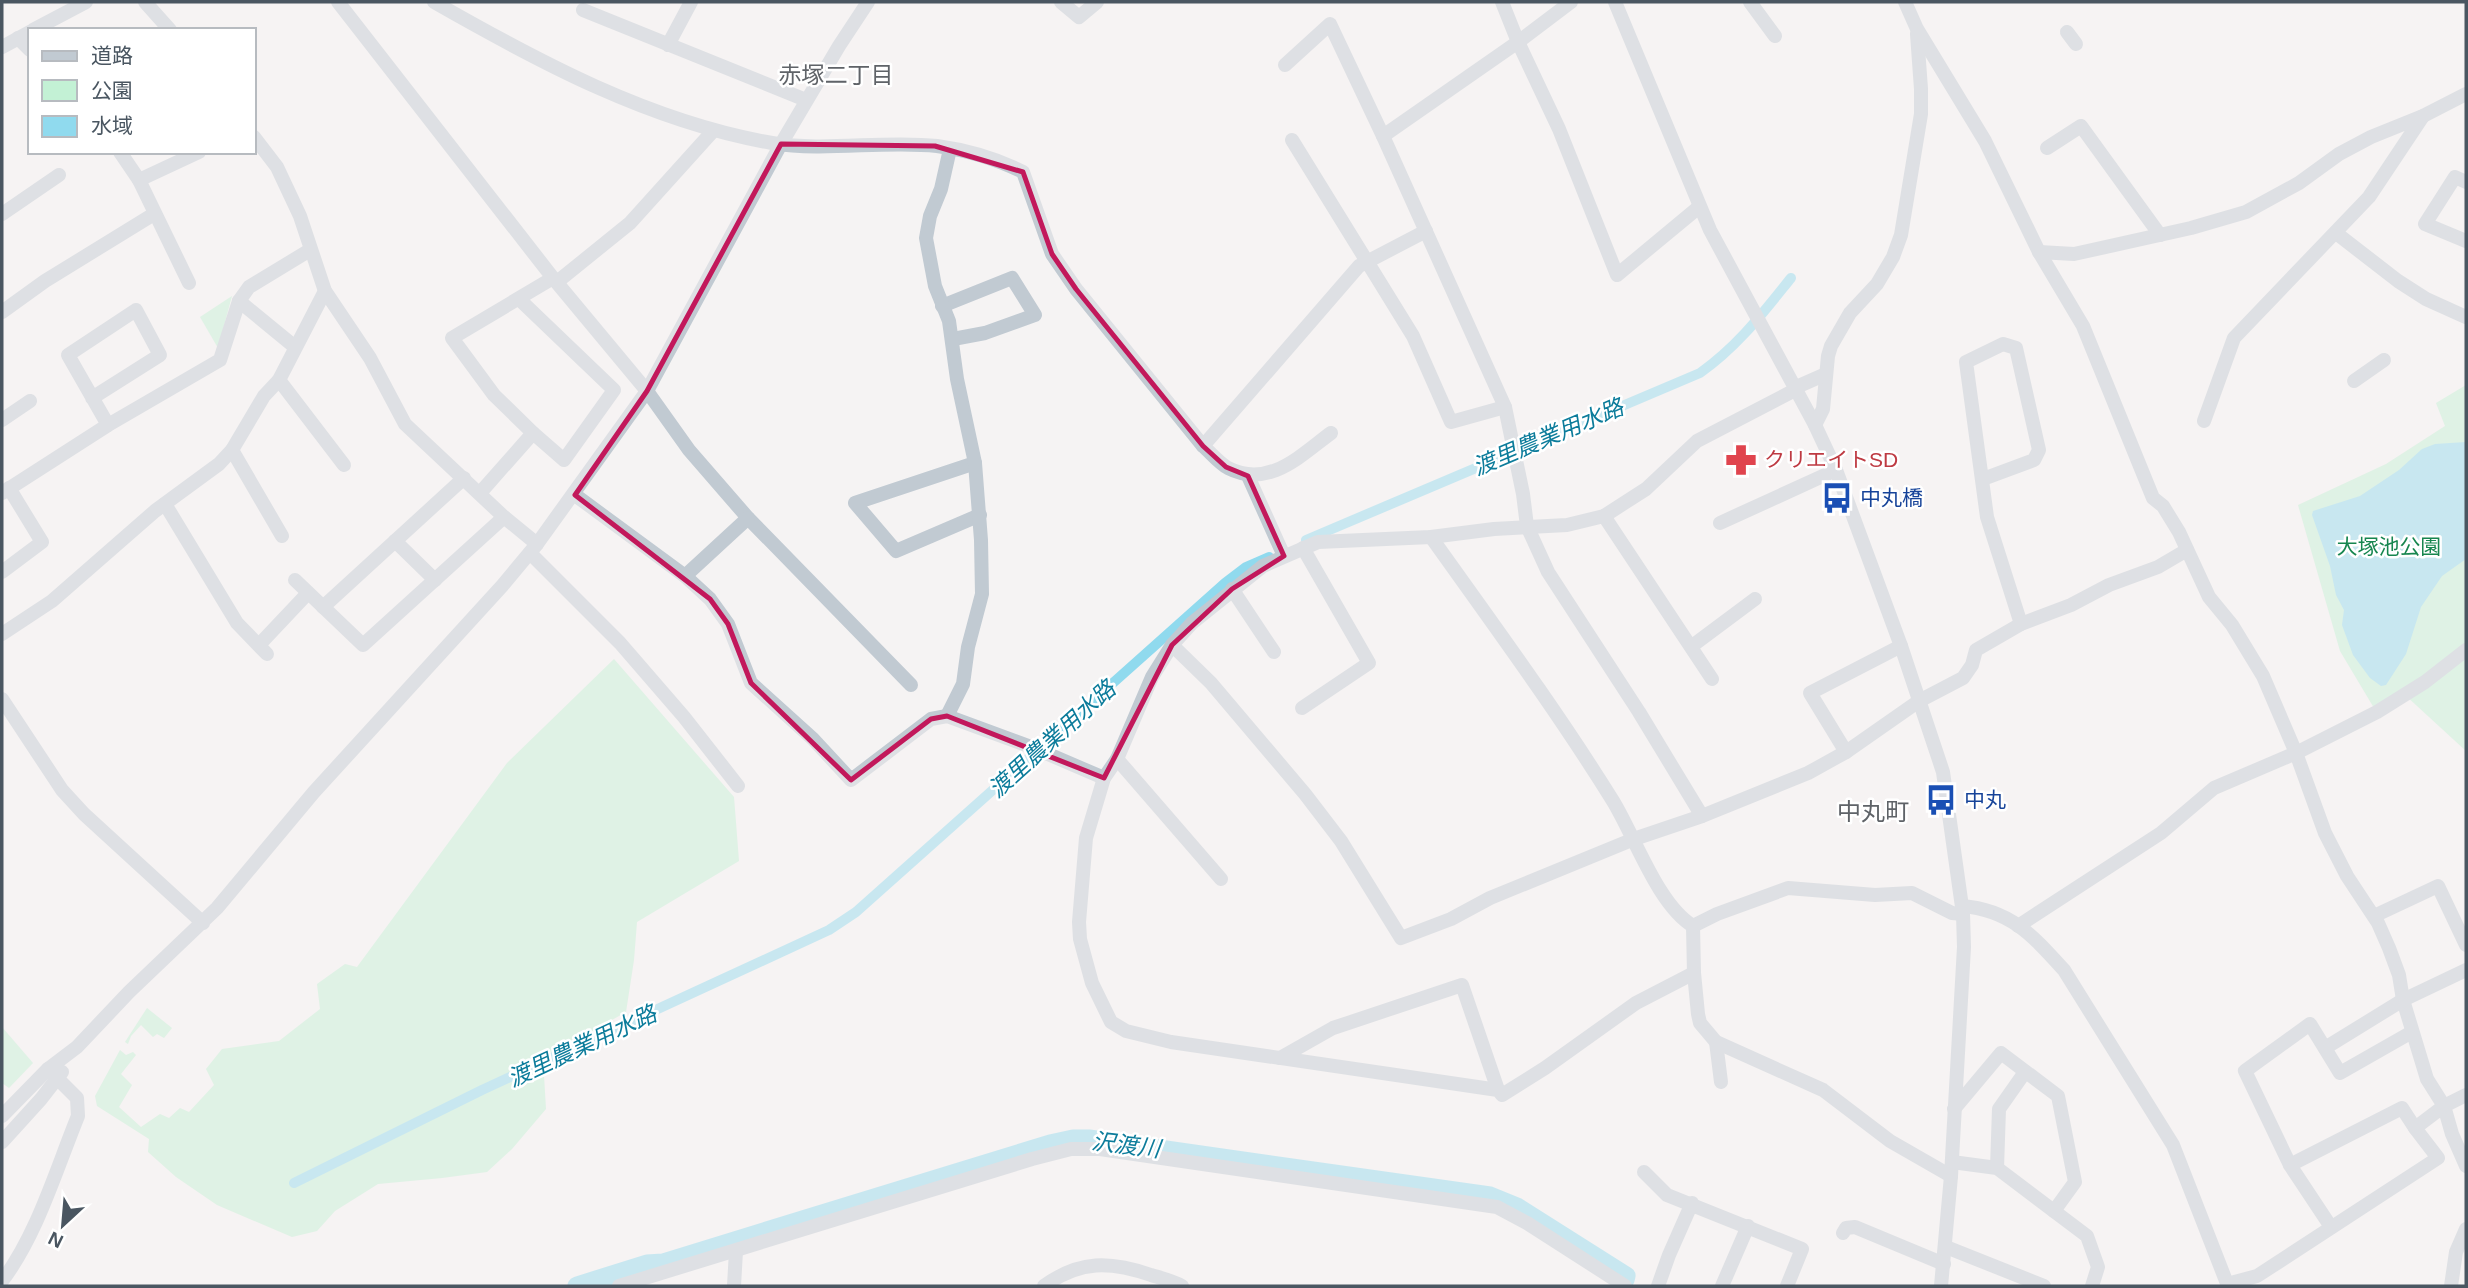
<svg xmlns="http://www.w3.org/2000/svg" width="2468" height="1288" viewBox="0 0 2468 1288" font-family="Arial,'Noto Sans JP',sans-serif">
	<rect width="100%" height="100%" fill="#f5f3f3"/>
	<!-- green -->
	<g fill="#c3f1d5">
		<path d="M232 296 218 348 200 317Z"/>
		<path d="M2466 385V751L2404 694 2374 708 2340 651 2298 505 2386 464 2445 426 2436 403Z"/>
		<path d="M614 659 734 797 739 861 637 922 634 960 626 1012 543 1059 546 1109 512 1149 487 1172 442 1178 378 1184 335 1211 317 1231 292 1237 217 1205 176 1177 148 1152 149 1139 97 1106 95 1096 120 1050 126 1055 133 1052 136 1055 121 1074 132 1085 119 1107 141 1127 160 1114 169 1118 180 1108 189 1112 214 1085 206 1069 222 1049 279 1041 320 1009 317 984 345 964 357 967 507 763Z"/>
		<path d="M147 1008 172 1028 164 1038 157 1034 153 1037 141 1025 131 1036 128 1044 125 1042Z"/>
		<path d="M2 1027 33 1063 9 1088 2 1083Z"/>
	</g>
	<!-- water -->
	<path fill="#90daee" d="M2466 442V559L2442 576 2421 607 2406 654 2386 685 2381 686 2370 678 2353 655 2342 625 2344 610 2336 595 2330 566 2312 515 2313 511 2360 496 2399 470 2422 449 2435 444Z"/>
	<g fill="none" stroke-linecap="round" stroke-linejoin="round">
		<!-- canal -->
		<g stroke="#90daee" stroke-width="10">
			<path d="M1306 540 1700 373C1738 346 1762 314 1791 278"/>
			<path d="M294 1183 482 1090 829 930 856 912 1225 583 1246 567 1269 557"/>
		</g>
		<!-- river -->
		<path stroke="#90daee" stroke-width="19" d="M577 1286 647 1264 663 1263 1050 1144 1073 1139H1089L1490 1196 1517 1207 1626 1276 1625 1280"/>
		<!-- minor -->
		<g stroke="#c1cad2" stroke-width="14">
			<path d="M145 2 170 30"/>
			<path d="M338 2 553 278 647 391 689 450 748 518 911 685"/>
			<path d="M434 2C539 62 651 122 772 143 825 152 884 140 937 146 966 150 997 159 1023 172L1052 254 1076 289 1203 446C1211 453 1219 463 1228 468 1269 489 1301 455 1331 433"/>
			<path d="M1061 2 1079 17 1097 2"/>
			<path d="M1502 2 1518 42 1559 129 1617 275 1699 207"/>
			<path d="M1615 2 1710 230 1815 425 1836 470 1901 646 1943 772 1963 914 1964 947 1951 1176 1941 1286"/>
			<path d="M1750 2 1775 36"/>
			<path d="M1905 2 1917 29 1985 141 2039 252 2083 326 2153 498 2163 506 2179 532 2209 597 2232 625 2263 676 2296 753 2325 833 2347 876 2378 923 2389 948 2399 975 2403 1000 2427 1079 2444 1106 2452 1134 2466 1166"/>
			<path d="M583 10 806 100"/>
			<path d="M33 30 86 2"/>
			<path d="M2067 32 2076 44"/>
			<path d="M18 38 30 50"/>
			<path d="M668 45 691 2"/>
			<path d="M2 47 30 32"/>
			<path d="M1285 65 1330 24 1383 136 1505 407 1523 494 1527 526 1548 572 1639 712 1702 816"/>
			<path d="M1383 136 1518 42 1571 2"/>
			<path d="M254 137 277 167 300 216 325 291 370 358 405 424 504 517 537 544"/>
			<path d="M1292 140 1413 336 1451 422 1505 407"/>
			<path d="M2047 148 2081 126 2160 235"/>
			<path d="M120 152 139 180 189 283"/>
			<path d="M139 180 199 152"/>
			<path d="M2466 182 2455 177 2425 224 2466 241"/>
			<path d="M2 214 59 175"/>
			<path d="M2336 233 2398 281 2426 299 2466 317"/>
			<path d="M2039 252 2074 254 2191 228 2246 212 2299 183 2339 154 2371 137 2423 116 2466 94"/>
			<path d="M557 282 630 223 713 131"/>
			<path d="M519 299 614 390 564 460 533 433"/>
			<path d="M239 301 295 347"/>
			<path d="M942 306 1012 278 1035 315 985 333 953 339"/>
			<path d="M2 312 45 281 154 214"/>
			<path d="M279 380 344 465"/>
			<path d="M2354 381 2384 360"/>
			<path d="M92 398 160 355 136 310 68 355 108 425"/>
			<path d="M2 420 30 401"/>
			<path d="M2204 421 2234 338 2369 197 2423 116"/>
			<path d="M1815 425 1823 409 1828 356 1831 346 1850 313 1877 284 1893 257 1901 235 1921 114V89L1917 34"/>
			<path d="M1203 446 1359 266 1426 231"/>
			<path d="M232 450 282 536"/>
			<path d="M975 463 855 503 896 551 980 515"/>
			<path d="M1248 476 1284 556"/>
			<path d="M1983 479 2034 460 2039 450 2016 348 2003 344 1966 362 1987 517 2021 624"/>
			<path d="M2 493 108 425 220 360 239 301 249 287 310 250"/>
			<path d="M480 493 533 433 494 395 452 338 553 278"/>
			<path d="M575 495 685 576 710 599 728 624 751 683 813 739 851 780 931 719 947 716 1034 748 1104 778"/>
			<path d="M165 504 237 623 267 654"/>
			<path d="M1604 516 1712 679"/>
			<path d="M1720 523 1836 470"/>
			<path d="M1431 537C1493 624 1557 711 1613 801 1635 837 1658 905 1693 926"/>
			<path d="M395 541 435 580"/>
			<path d="M530 553 620 643 684 717 738 786"/>
			<path d="M2 572 42 542 9 488"/>
			<path d="M685 576 748 518"/>
			<path d="M295 580 363 645 504 517"/>
			<path d="M1232 589 1274 652"/>
			<path d="M323 607 464 478"/>
			<path d="M2 634 52 601 155 511 219 464 232 450 264 396 279 380 325 291"/>
			<path d="M259 645 308 593"/>
			<path d="M1172 645 1211 683 1305 794 1341 841 1401 938 1451 919 1490 898 1634 839 1702 816 1808 773 1846 752 1919 701 1963 678 1972 665 1976 650 2021 624 2071 605 2109 585 2158 567 2187 550"/>
			<path d="M1692 646 1755 599"/>
			<path d="M2 699 62 790 84 814 203 923"/>
			<path d="M1302 708 1369 663 1303 548"/>
			<path d="M947 716 963 684 968 647 982 594 981 540 975 463 957 379 949 321 935 286 926 238 930 216 941 189 950 149"/>
			<path d="M1846 752 1810 693 1901 646"/>
			<path d="M1117 759 1221 879"/>
			<path d="M1962 906C2011 910 2033 936 2064 970L2173 1145 2228 1286"/>
			<path d="M2374 916 2438 886 2466 945"/>
			<path d="M1693 926 1694 973 1698 1014 1700 1023 1716 1042 1823 1090 1890 1141 1951 1176"/>
			<path d="M1693 926 1717 914 1788 888 1875 895 1912 893 1952 913 1963 914"/>
			<path d="M2018 926 2161 833 2214 788 2296 753 2377 712 2425 682 2466 650"/>
			<path d="M1694 973 1636 1003 1545 1068 1502 1095 1498 1090 1171 1042 1126 1031 1111 1022 1092 983 1080 939 1079 922 1086 838 1104 778 1117 759 1152 677 1172 645 1192 623 1263 566 1318 542 1431 537 1494 529 1567 525 1604 516 1646 489 1697 441 1795 390 1801 385 1826 374"/>
			<path d="M1716 1042 1721 1082"/>
			<path d="M2325 1048 2403 1000 2466 970"/>
			<path d="M1280 1058 1333 1028 1462 985 1498 1090"/>
			<path d="M1954 1109 2001 1053 2058 1096 2075 1182 2054 1211"/>
			<path d="M2 1116 48 1069 77 1047 129 992 217 908 314 792 502 586 537 544 647 391 781 144 839 46 868 2"/>
			<path d="M2 1142 41 1099 62 1072"/>
			<path d="M1952 1162 1997 1168 2087 1236 2098 1267 2092 1286"/>
			<path d="M2290 1165 2402 1108 2415 1128"/>
			<path d="M1997 1168 1999 1109 2025 1072"/>
			<path d="M1644 1172 1667 1195 1802 1249 1787 1286"/>
			<path d="M2331 1227 2290 1165 2245 1071 2310 1024 2340 1073 2412 1032"/>
			<path d="M1843 1233 1846 1228 1855 1227 1944 1264"/>
			<path d="M1946 1247 2044 1286"/>
			<path d="M2 1281C37 1235 56 1170 78 1116L77 1098 48 1069"/>
			<path d="M2227 1284 2257 1276 2438 1158 2415 1128 2444 1106 2466 1095"/>
			<path d="M619 1286 1032 1159 1071 1149H1100L1497 1207 1527 1223 1625 1286"/>
			<path d="M734 1286 736 1251"/>
			<path d="M1044 1286C1080 1260 1110 1261 1151 1275 1161 1278 1173 1281 1182 1286"/>
			<path d="M1658 1286 1669 1255 1692 1203"/>
			<path d="M1722 1286 1748 1226"/>
			<path d="M2451 1286 2456 1252 2466 1229"/>
		</g>
	</g>
	<!-- marked area -->
	<path d="M0 0H2468V1288H0ZM781 144 935 146 1023 172 1052 254 1076 289 1203 446 1226 467 1248 476 1284 556 1232 589 1172 645 1104 778 947 716 931 719 851 780 751 683 728 624 710 599 575 495 647 391Z" fill="#f5f3f3" fill-opacity=".55" fill-rule="evenodd"/>
	<path fill="none" stroke="#c2185b" stroke-width="5" stroke-linejoin="round" d="M781 144 935 146 1023 172 1052 254 1076 289 1203 446 1226 467 1248 476 1284 556 1232 589 1172 645 1104 778 947 716 931 719 851 780 751 683 728 624 710 599 575 495 647 391Z"/>
	<!-- icons -->
	<defs>
		<symbol id="pharmacy-bare" viewBox="-9 -9 18 18"><path d="M-2-6h4v4h4v4h-4v4h-4v-4h-4v-4h4Z" fill="#e0444e" stroke="#fff" stroke-width="2.5" paint-order="stroke"/></symbol>
		<symbol id="bus-bare" viewBox="-9 -9 18 18"><path d="M-5-6H5V4H4V6H2V4H-2V6H-4V4H-5ZM-3.5-4V0h7V-4ZM-3.5 1.2v1.5H-2V1.2ZM2 1.2v1.5H3.5V1.2Z" fill="#1a4fb4" stroke="#fff" stroke-width="2.5" paint-order="stroke"/></symbol>
	</defs>
	<g fill-rule="evenodd">
		<use href="#pharmacy-bare" x="1719" y="438" width="44" height="44"/>
		<use href="#bus-bare" x="1815" y="476" width="44" height="44"/>
		<use href="#bus-bare" x="1919" y="778" width="44" height="44"/>
	</g>
	<g text-anchor="middle" stroke-width="5" stroke-linejoin="round" paint-order="stroke">
		<!-- health labels -->
		<g font-size="21" fill="#be3a42" stroke="#fff" text-anchor="start">
			<text x="1764" y="467">クリエイトSD</text>
		</g>
		<!-- transit labels -->
		<g font-size="21" fill="#164399" stroke="#fff" text-anchor="start">
			<text x="1860" y="505">中丸橋</text>
			<text x="1964" y="807">中丸</text>
		</g>
		<!-- park labels -->
		<g font-size="21" fill="#17864f" stroke="#fff">
			<text x="2389" y="554">大塚池公園</text>
		</g>
		<!-- neighbourhood labels -->
		<g font-size="23" fill="#5f6368" stroke="#fff">
			<text x="836" y="83">赤塚二丁目</text>
		</g>
		<!-- water labels -->
		<g font-size="23" font-style="italic" fill="#0c7c9b" stroke="#fff">
			<text transform="translate(1548 437) rotate(-23)" y="8">渡里農業用水路</text>
			<text transform="translate(1052 739) rotate(-42)" y="8">渡里農業用水路</text>
			<text transform="translate(582 1046) rotate(-25)" y="8">渡里農業用水路</text>
			<text transform="translate(1126 1145) rotate(7)" y="8">沢渡川</text>
		</g>
		<!-- quarter labels -->
		<g font-size="24" fill="#5f6368" stroke="#fff">
			<text x="1873" y="820">中丸町</text>
		</g>
	</g>
	<!-- border -->
	<rect width="2468" height="1288" fill="none" stroke="#4a5661" stroke-width="7"/>
	<!-- legend -->
	<rect x="28" y="28" width="228" height="126" fill="#ffffff" stroke="#b7bbc0" stroke-width="2"/>
	<rect x="42" y="51" width="35" height="10" fill="#c1cad2" stroke="#b7bbc0" stroke-width="2"/>
	<text x="91" y="63" font-size="21" fill="#4a5661">道路</text>
	<rect x="42" y="80" width="35" height="21" fill="#c3f1d5" stroke="#b7bbc0" stroke-width="2"/>
	<text x="91" y="98" font-size="21" fill="#4a5661">公園</text>
	<rect x="42" y="116" width="35" height="21" fill="#90daee" stroke="#b7bbc0" stroke-width="2"/>
	<text x="91" y="133" font-size="21" fill="#4a5661">水域</text>
	<!-- north arrow -->
	<g transform="translate(63 1225) rotate(206)" stroke="#ffffff" stroke-width="5" paint-order="stroke">
	<path d="M0-5L12 26L0 18L-12 26Z" fill="#4a5661"/>
	<text y="-10" font-size="19" font-weight="bold" text-anchor="middle" fill="#4a5661">N</text>
	</g>
</svg>
